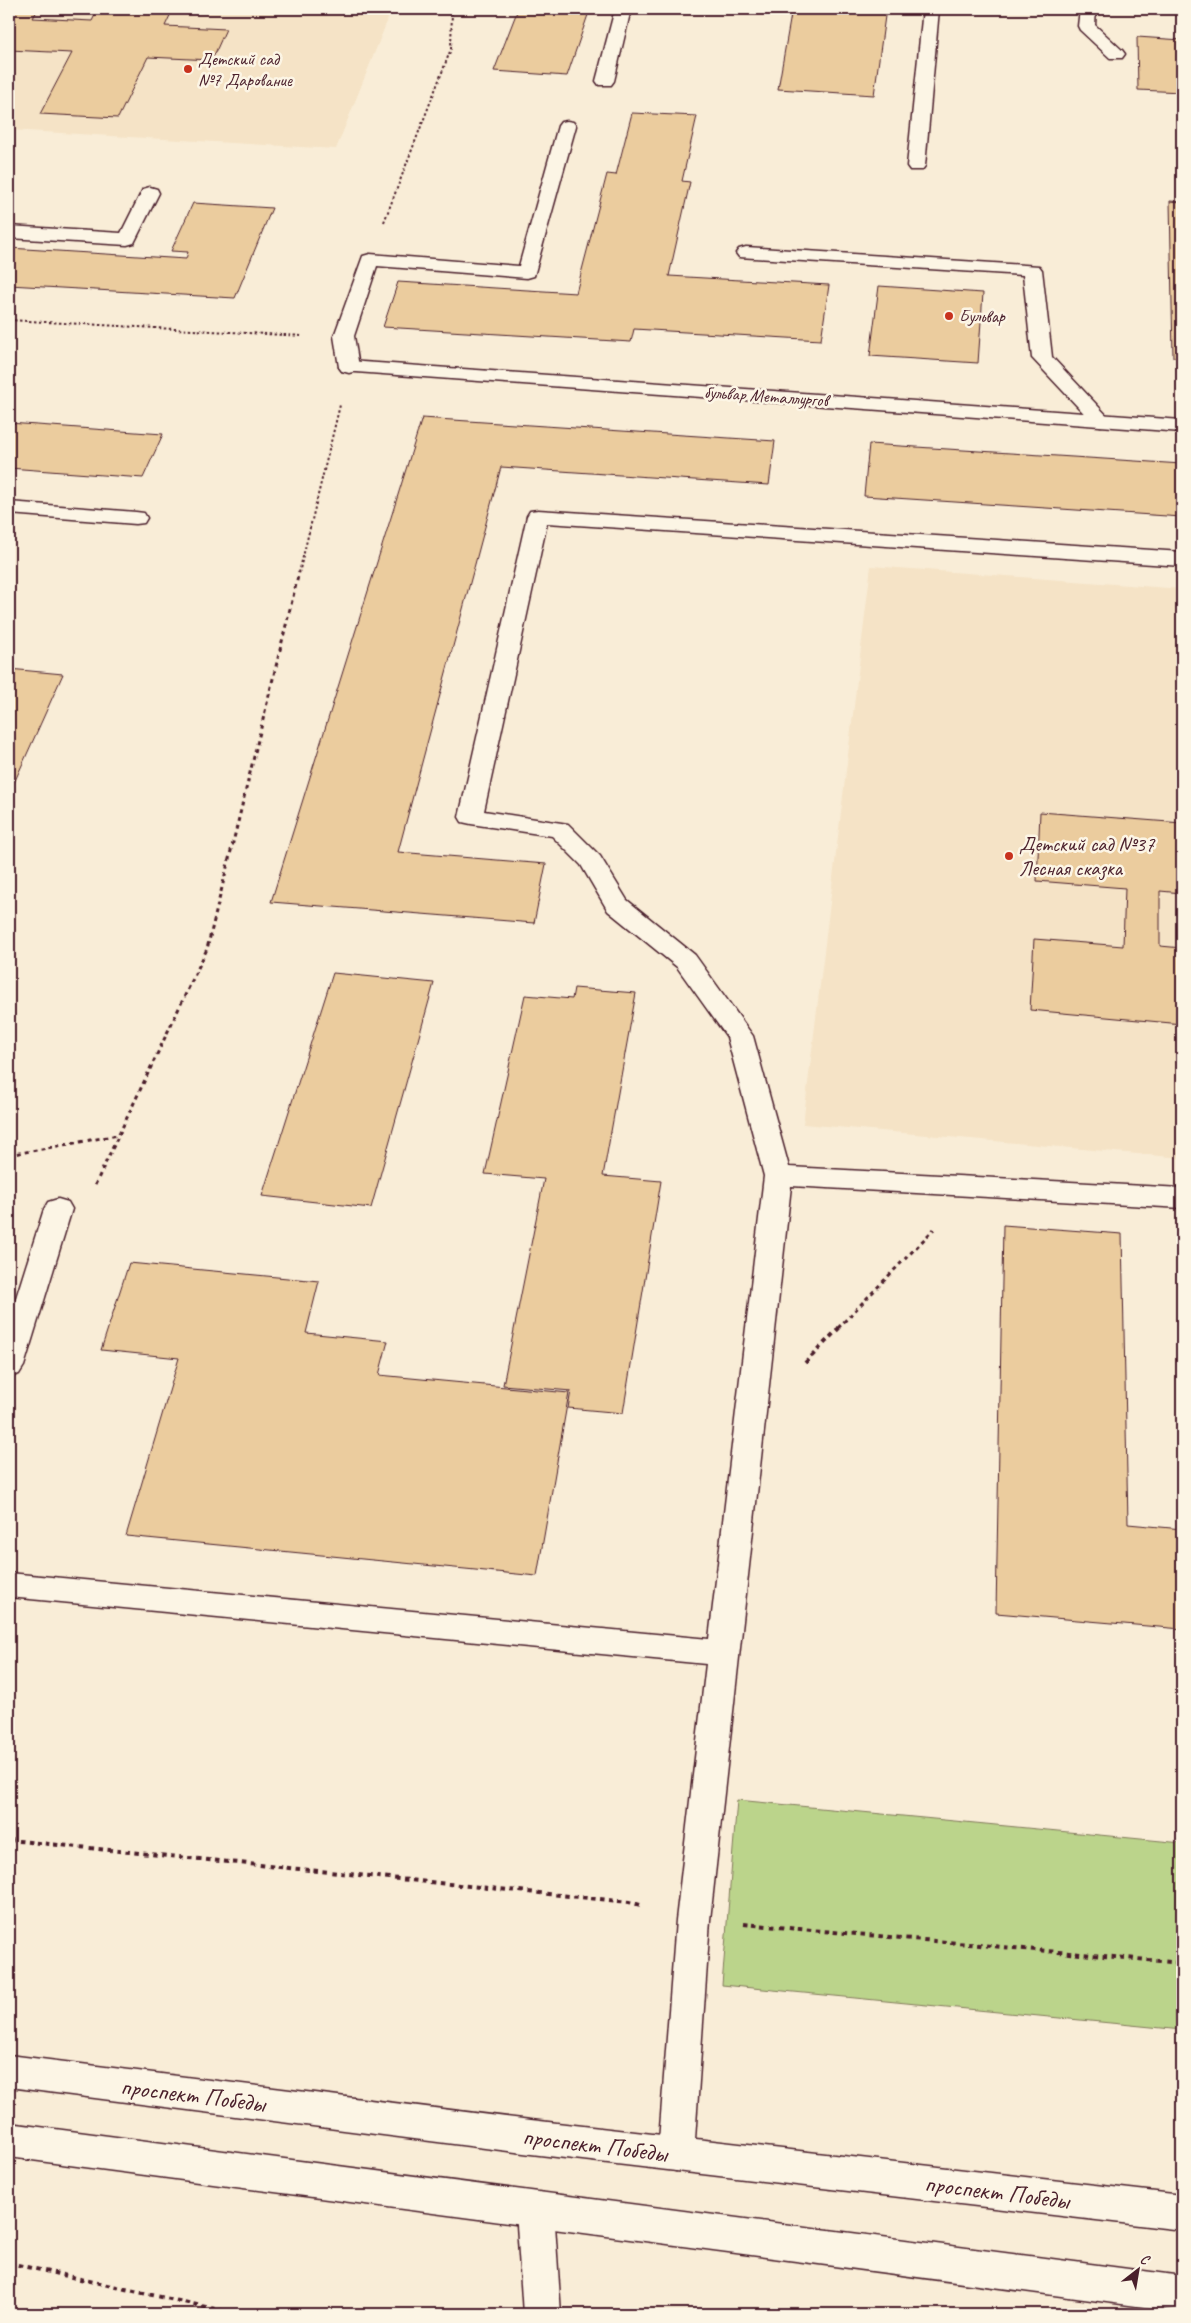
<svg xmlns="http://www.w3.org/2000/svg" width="1191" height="2323" viewBox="0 0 1191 2323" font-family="Caveat,sans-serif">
	<rect width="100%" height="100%" fill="#f9edd7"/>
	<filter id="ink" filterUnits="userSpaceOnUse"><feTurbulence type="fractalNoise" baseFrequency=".02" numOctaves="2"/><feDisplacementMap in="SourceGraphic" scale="10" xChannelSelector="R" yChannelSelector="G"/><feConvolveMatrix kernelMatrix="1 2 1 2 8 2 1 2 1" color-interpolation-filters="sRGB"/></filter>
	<g filter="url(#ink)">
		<!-- built -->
		<g fill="#f5e3c6">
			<path d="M9 9H392L336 149 9 130Z"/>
			<path d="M871 566 1182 589V1158L803 1124Z"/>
		</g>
		<!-- green -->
		<path fill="#bbd48b" stroke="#827a5b" d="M737 1800 1182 1843V2030L722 1985Z"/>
		<!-- building -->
		<g fill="#ebcc9e" stroke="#4a1f2b">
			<path d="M9 9H38L33 18 92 21 98 9H173L165 26 226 29 212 60 148 57 118 118 40 114 72 53 9 50Z"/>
			<path d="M518 9H590L567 76 494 71Z"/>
			<path d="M792 9H886L874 95 778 89Z"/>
			<path d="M1137 37 1182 40V92L1138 90Z"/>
			<path d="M632 113 697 116 682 181 690 182 669 276 829 285 821 340 634 329 631 342 383 327 398 282 576 293 607 174 616 175Z"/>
			<path d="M1170 201 1182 202V358L1173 357Z"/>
			<path d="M193 203 272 208 235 298 9 285V248L186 259 188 252 171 251Z"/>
			<path d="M879 286 983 293 978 363 870 356Z"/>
			<path d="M422 418 775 441 769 485 501 467 398 852 546 864 534 923 271 902Z"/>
			<path d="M9 423 163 434 143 478 9 468Z"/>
			<path d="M869 444 1182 464V517L864 496Z"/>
			<path d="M9 669 63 674 9 794Z"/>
			<path d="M1040 812 1182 823V893L1160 891V946L1182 948V1024L1030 1010 1034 939 1123 946 1125 888 1037 881Z"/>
			<path d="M333 973 434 983 371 1208 262 1196Z"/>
			<path d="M574 988 636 993 603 1176 661 1181 623 1413 568 1408 571 1391 503 1385 544 1179 485 1174 525 995 572 999Z"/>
			<path d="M1003 1225 1122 1234 1128 1524 1182 1529V1629L996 1613Z"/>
			<path d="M129 1263 319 1281 306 1333 388 1341 379 1375 569 1393 537 1576 126 1536 179 1358 101 1350Z"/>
		</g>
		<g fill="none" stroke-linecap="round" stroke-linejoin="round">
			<defs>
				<g id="lane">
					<path d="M615 9H631L614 81 611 85H599L596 81Z"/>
					<path d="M923 9H939L925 166 922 170H910L907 166Z"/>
					<path d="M1080 9H1096L1095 25 1122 50 1125 54 1122 58H1110L1080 30 1078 26Z"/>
					<path d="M567 121 573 122 576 126 534 276 527 278 377 266 354 336 359 367 356 371 349 373 342 371 339 367 334 336 363 256 370 254 519 266 558 126 561 122Z"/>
					<path d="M150 187 157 189 159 193 134 243 127 245 9 238V226L121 233 143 189Z"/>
					<path d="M746 247 1039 266 1042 270 1052 357 1111 420 1108 424 1101 426 1094 424 1032 358 1023 275 739 257 736 253 739 249Z"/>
					<path d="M9 502 136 512 144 513 147 518 144 523 136 524 9 514Z"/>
					<path d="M538 510 1182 552V566L547 523 484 811 568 824 600 856 627 900 695 955 753 1036 789 1167 1182 1188V1208L791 1186 710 1920 694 2154 689 2166 676 2171 663 2166 658 2154 676 1920 706 1664 9 1597V1573L709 1639 764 1176 727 1037 677 967 608 911 581 865 552 836 471 824 462 822 459 817 527 516 530 511Z"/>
					<path d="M58 1199 68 1202 72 1209 24 1366 19 1374 9 1377V1320L44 1209 48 1202Z"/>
					<path d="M535 2192 548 2198 554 2210 561 2314H523L516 2210 522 2198Z"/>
				</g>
				<path id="street" d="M349 361 1182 420V432L342 371 339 367 342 363Z"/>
				<g id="secondary">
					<path d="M9 2055 531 2120 1182 2195V2230L531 2154 9 2087Z"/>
					<path d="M9 2123 1182 2276V2312L9 2157Z"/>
				</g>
			</defs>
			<!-- lane casing -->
			<use href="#lane" stroke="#4a1f2b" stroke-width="3"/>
			<!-- street casing -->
			<use href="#street" stroke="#4a1f2b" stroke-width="3"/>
			<!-- secondary casing -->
			<use href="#secondary" stroke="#4a1f2b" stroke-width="3"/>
			<!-- path-far2 -->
			<g stroke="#4a1f2b" stroke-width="2" stroke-dasharray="2.5 2.5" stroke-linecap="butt">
				<path d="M384 222 451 49 452 9"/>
				<path d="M9 320 303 336"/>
				<path d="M299 573 340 405"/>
			</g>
			<!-- path-far1 -->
			<g stroke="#4a1f2b" stroke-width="3" stroke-dasharray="4 4" stroke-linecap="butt">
				<path d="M9 1155 118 1135"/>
				<path d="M95 1185 207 949 299 572"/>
				<path d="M838 1328 934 1229"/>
			</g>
			<!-- path -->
			<g stroke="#4a1f2b" stroke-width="4" stroke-dasharray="4.5 4.5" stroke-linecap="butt">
				<path d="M805 1363 840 1327"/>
				<path d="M9 1840 629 1902 644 1906"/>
				<path d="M744 1924 1182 1963"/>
				<path d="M9 2263 237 2314"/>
			</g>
			<!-- lane -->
			<use href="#lane" fill="#fcf5e5" fill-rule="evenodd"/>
			<!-- street -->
			<use href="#street" fill="#fcf5e5" fill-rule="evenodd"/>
			<!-- secondary -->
			<use href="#secondary" fill="#fcf5e5" fill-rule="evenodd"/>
		</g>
	</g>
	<!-- markers -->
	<g fill="#c8321e" stroke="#fcf5e5" stroke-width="2">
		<circle cx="188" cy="69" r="5"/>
		<circle cx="949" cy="316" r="5"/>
		<circle cx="1009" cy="856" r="5"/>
	</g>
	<g text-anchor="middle" stroke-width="5" stroke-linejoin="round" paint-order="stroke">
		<!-- far-poi labels -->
		<g font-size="18" fill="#4a1f2b" stroke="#fcf5e5" text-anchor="start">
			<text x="198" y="65">Детский сад<tspan x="198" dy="21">№7 Дарование</tspan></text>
			<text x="959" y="322">Бульвар</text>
		</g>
		<!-- far-street labels -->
		<g font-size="18" fill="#4a1f2b" stroke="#fcf5e5">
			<text transform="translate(766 396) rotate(4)" y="6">бульвар Металлургов</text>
		</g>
		<!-- poi labels -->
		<g font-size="21" fill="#4a1f2b" stroke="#fcf5e5" text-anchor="start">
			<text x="1019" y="851">Детский сад №37<tspan x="1019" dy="24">Лесная сказка</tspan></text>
		</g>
		<!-- near-street labels -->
		<g font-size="25" fill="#4a1f2b" stroke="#fcf5e5">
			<text transform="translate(193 2094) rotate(7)" y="9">проспект Победы</text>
			<text transform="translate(595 2144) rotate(7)" y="9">проспект Победы</text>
			<text transform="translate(997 2191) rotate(7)" y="9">проспект Победы</text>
		</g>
	</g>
	<!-- margin -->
	<rect width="1191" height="2323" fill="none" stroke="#fcf5e5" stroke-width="30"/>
	<rect x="15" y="15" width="1161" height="2293" fill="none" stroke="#4a1f2b" stroke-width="2" filter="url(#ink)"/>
	<!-- north arrow -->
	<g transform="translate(1138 2270) rotate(31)" stroke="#fcf5e5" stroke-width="4" paint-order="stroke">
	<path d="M0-4L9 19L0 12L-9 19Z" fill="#4a1f2b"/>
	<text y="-8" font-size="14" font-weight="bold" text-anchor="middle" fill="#4a1f2b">С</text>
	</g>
</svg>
